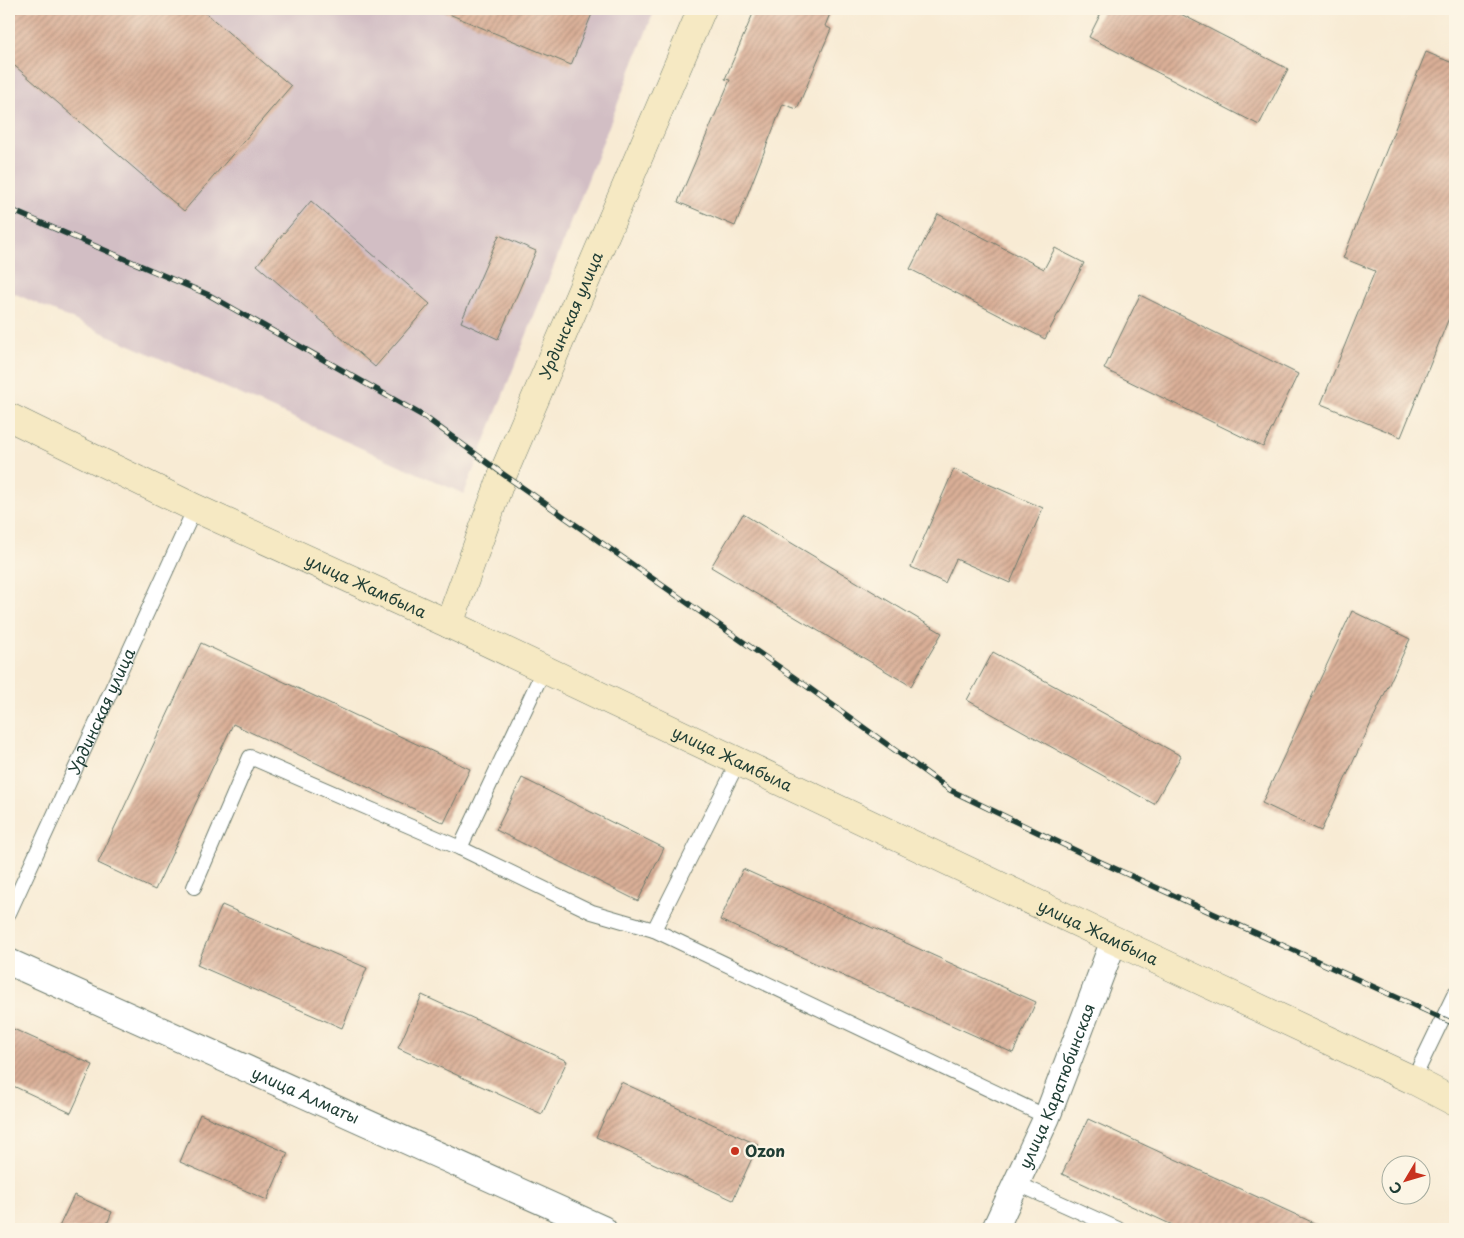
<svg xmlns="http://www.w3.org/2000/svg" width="1464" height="1238" viewBox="0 0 1464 1238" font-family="'Playpen Sans',sans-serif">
	<defs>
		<pattern id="building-hatch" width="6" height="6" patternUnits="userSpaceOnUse" patternTransform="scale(1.25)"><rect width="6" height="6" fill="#daaf97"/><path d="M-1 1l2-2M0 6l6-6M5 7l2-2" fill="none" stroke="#b0907c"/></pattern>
	</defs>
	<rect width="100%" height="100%" fill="#fcf5e5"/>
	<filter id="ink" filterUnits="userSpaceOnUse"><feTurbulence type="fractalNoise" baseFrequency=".02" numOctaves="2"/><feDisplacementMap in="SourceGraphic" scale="10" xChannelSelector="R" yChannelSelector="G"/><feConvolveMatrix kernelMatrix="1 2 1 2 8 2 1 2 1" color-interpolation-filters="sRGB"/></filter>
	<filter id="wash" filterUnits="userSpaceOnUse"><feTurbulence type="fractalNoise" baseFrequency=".0096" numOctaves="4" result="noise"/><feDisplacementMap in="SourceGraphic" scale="20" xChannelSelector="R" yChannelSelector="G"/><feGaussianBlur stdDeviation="1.12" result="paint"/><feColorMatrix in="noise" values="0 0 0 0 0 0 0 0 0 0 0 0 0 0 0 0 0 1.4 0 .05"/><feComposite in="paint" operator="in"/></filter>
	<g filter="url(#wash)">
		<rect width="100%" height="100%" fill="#f8ebd4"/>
		<!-- industrial -->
		<path fill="#d2bec4" d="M9 9H655L464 494 9 291Z"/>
		<g id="blocks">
			<!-- building -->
			<g fill="url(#building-hatch)">
				<path d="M9 9H201L291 86 184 211 9 61Z"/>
				<path d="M437 9H594L571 65Z"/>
				<path d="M755 9H832L825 26 831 29 797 109 783 104 735 226 678 202 730 80 725 79Z"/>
				<path d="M1103 9H1171L1288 69 1259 125 1089 37Z"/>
				<path d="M1426 52 1455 64V303L1401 437 1321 404 1375 271 1343 258Z"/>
				<path d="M311 201 430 304 375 367 257 265Z"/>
				<path d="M938 214 1044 269 1055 248 1084 263 1045 339 910 269Z"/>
				<path d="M499 235 536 251 498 339 461 322Z"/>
				<path d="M1140 295 1298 374 1263 447 1104 369Z"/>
				<path d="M954 469 1043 508 1010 583 956 559 945 583 911 567Z"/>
				<path d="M743 514 942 633 911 686 711 567Z"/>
				<path d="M1352 611 1410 639 1321 831 1262 803Z"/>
				<path d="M201 643 470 769 444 823 233 724 155 890 98 863Z"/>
				<path d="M993 652 1181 756 1154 804 967 700Z"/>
				<path d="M522 778 664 848 638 901 496 830Z"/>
				<path d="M743 869 1036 1002 1013 1053 720 920Z"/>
				<path d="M222 905 367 968 342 1028 197 965Z"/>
				<path d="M422 995 567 1061 542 1114 398 1048Z"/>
				<path d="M9 1027 93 1065 71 1113 9 1084Z"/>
				<path d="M621 1082 758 1145 733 1200 596 1137Z"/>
				<path d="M200 1114 288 1153 267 1200 180 1162Z"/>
				<path d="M1088 1119 1327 1229H1181L1062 1174Z"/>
				<path d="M74 1195 112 1212 105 1229H58Z"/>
			</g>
		</g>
	</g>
	<g filter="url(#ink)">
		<use href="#blocks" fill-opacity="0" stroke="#6b7a6c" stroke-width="1"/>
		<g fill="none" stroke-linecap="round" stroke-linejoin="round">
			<defs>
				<g id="lane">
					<path d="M738 762 654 930 1047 1117"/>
					<path d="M460 848 592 912 654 930"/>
					<path d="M194 887 250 757 460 848 544 669"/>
					<path id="s1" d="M9 913 195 508"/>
					<path d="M1413 1080 1455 993"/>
					<path d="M1016 1183 1118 1229"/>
				</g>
				<g id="street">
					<path id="s2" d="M9 962 603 1229"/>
					<path id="s3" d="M995 1229 1047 1117 1114 940"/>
				</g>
				<g id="secondary">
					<path id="s4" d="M9 417 195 508 449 624 1114 940 1413 1080 1455 1102"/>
					<path id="s5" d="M449 624 503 474 702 9"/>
				</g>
			</defs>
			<!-- lane casing -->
			<use href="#lane" stroke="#6b7a6c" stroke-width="16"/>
			<!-- street casing -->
			<use href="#street" stroke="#6b7a6c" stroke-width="28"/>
			<!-- secondary casing -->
			<use href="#secondary" stroke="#6b7a6c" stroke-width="29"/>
			<!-- lane -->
			<use href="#lane" stroke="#fff" stroke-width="14"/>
			<!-- street -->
			<use href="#street" stroke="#fff" stroke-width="26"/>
			<!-- secondary -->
			<use href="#secondary" stroke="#f6e9c3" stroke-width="28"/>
			<defs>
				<path id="rail" d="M9 209 209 295 425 417 503 474 805 685 950 790 1083 854 1455 1024"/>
			</defs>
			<!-- rail casing -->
			<use href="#rail" stroke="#1f3d34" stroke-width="5.5"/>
			<!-- rail -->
			<use href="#rail" stroke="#fcf5e5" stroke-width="4" stroke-dasharray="11" stroke-linecap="butt"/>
		</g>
	</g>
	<!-- markers -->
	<circle fill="#c8321e" stroke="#fcf5e5" stroke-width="2" cx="735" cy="1151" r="5"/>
	<g text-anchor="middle" stroke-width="4.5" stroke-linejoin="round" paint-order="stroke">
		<!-- street labels -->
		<g font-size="16" fill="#1f3d34" stroke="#fcf5e5">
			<text dy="6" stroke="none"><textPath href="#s5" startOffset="332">Урдинская улица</textPath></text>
			<text dy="6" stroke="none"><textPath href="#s4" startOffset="395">улица Жамбыла</textPath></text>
			<text dy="6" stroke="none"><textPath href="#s1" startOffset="222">Урдинская улица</textPath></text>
			<text dy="6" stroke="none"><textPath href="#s4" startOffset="800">улица Жамбыла</textPath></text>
			<text dy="6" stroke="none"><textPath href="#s4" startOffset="1205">улица Жамбыла</textPath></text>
			<text dy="6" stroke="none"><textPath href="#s3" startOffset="156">улица Каратюбинская</textPath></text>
			<text dy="6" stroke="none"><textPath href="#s2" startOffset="325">улица Алматы</textPath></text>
		</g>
		<!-- poi labels -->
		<g font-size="16" font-weight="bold" fill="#1f3d34" stroke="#fcf5e5" text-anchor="start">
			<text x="745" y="1157">Ozon</text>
		</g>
	</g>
	<!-- margin -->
	<rect width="1464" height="1238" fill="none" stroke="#fcf5e5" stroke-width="30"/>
	<!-- north arrow -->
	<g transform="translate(1406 1180) rotate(232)"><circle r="24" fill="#fcf5e5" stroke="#a4ab9e"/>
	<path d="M0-4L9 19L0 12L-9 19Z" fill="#c8321e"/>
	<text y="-8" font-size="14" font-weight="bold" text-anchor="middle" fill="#1f3d34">С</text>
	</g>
</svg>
